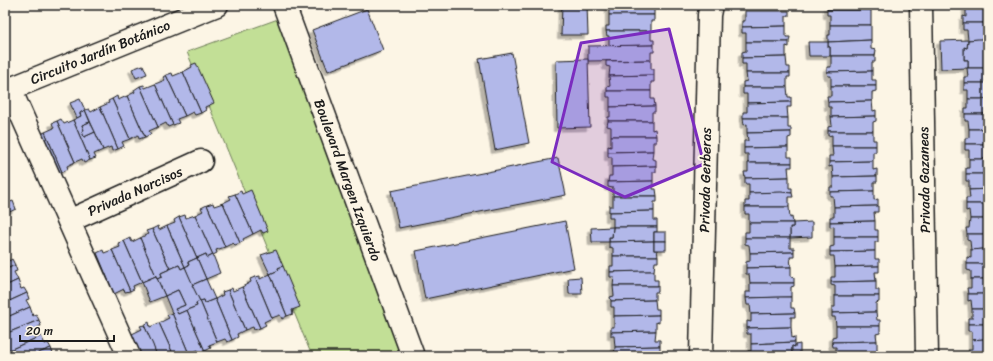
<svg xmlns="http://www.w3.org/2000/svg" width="993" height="361" viewBox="0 0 993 361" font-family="Sriracha,sans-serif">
	<defs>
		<filter id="shadow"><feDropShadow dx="-3.5" dy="3.5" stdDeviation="0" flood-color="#0004"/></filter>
	</defs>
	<rect width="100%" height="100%" fill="#fcf5e5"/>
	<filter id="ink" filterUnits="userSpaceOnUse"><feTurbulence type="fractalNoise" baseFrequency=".025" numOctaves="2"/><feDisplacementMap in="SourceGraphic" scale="8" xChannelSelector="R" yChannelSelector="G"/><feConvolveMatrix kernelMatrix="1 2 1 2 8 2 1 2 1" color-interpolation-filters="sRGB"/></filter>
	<g filter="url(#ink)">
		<!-- green -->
		<path fill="#c2df96" stroke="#6f7e59" d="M278 19 424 356H312L187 52Z"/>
		<!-- building -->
		<g fill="#b2b8e9" stroke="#1c1c1c" filter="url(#shadow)">
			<path d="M562 5H587L588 35H561Z"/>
			<path d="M605 5H650V9L654 8V15H609V6H606Z"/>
			<path d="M830 5H871V10H827V6L830 7Z"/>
			<rect x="966" y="5" width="22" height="3"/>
			<path d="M966 8H988V23H963V16L966 17Z"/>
			<path d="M367 9 383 50 328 71 312 30Z"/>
			<path d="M827 10H871V25H830V15H827Z"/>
			<path d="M745 11H789V16H786V26L742 27V21H745Z"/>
			<path d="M609 15H654V21H651V31H606V26H609Z"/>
			<path d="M963 23H988V39L968 40 967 30H963Z"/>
			<path d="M830 25H871V40L828 42V35H830Z"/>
			<path d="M786 26V37H790L789 42H746V33H742V27Z"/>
			<path d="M606 31H651V40H654V45L609 46V36H607Z"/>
			<path d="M978 39H988V68H968V60H964V47L967 48 968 40Z"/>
			<path d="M871 40V49L876 50 875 56H830V47H828V42Z"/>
			<path d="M968 40 967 48 964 47V60H968V68L941 69 940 41Z"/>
			<path d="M746 42H789V47L786 46V57L742 58V52L746 51Z"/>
			<path d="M808 42H828V47H830V56H809Z"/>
			<path d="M654 45V52H651V60L588 61V46Z"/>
			<path d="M512 53 529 143 495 150 479 59Z"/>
			<path d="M831 56H875V62H872V71L827 72V67H831Z"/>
			<path d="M786 57 787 67H790V73H746V64H742V58Z"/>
			<path d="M588 59 590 127 557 128 556 60Z"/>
			<path d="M651 60V69H654V75L609 76 610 67 606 66V61Z"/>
			<path d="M196 63 214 103 205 107 206 110 201 113 183 72 192 67 191 65Z"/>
			<path d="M143 65 147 74 136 78 132 69Z"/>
			<path d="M967 68H988V83H964V77H968Z"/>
			<path d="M872 71V80H876V86H831V76H828L827 72Z"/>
			<path d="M183 72 201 113 195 115 193 112 185 116 166 75 172 73 173 76Z"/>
			<path d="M746 73H790V77H787V87H743V82L747 81Z"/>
			<path d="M166 75 185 116 177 119 179 123 173 125 155 84 165 80 163 77Z"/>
			<path d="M654 75V82H651V91H607V87L610 86 609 76Z"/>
			<path d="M964 83H988V99H968V90H964Z"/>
			<path d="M155 84 173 125 168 127 166 123 158 127 140 86 144 85 145 88Z"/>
			<path d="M140 86 158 127 149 131 151 134 145 137 127 96 135 92 134 90Z"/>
			<path d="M831 86H876V91L872 92V101L828 102 827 96H831Z"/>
			<path d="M743 87H787L788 97H791V102L747 103V94H743Z"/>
			<path d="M607 91H651V99H654L655 106 610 107V97H607Z"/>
			<path d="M117 96 118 100 127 96 145 137 139 139 138 135 130 139 112 99Z"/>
			<path d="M80 99 85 110 80 113 81 116 77 118 70 103Z"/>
			<path d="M112 99 130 139 122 142 124 146 118 149 100 107 109 103 108 101Z"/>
			<path d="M968 99H988V114H965V108H968Z"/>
			<path d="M872 101 873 111 876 110V116L831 117V107H828V102Z"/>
			<path d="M791 102V107H787L788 118H743V112H747V103Z"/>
			<path d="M655 106V112H652V121H608V117H610V107Z"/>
			<path d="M100 107 118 149 112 151 111 147 103 150 85 110 89 109 91 112Z"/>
			<path d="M85 110 90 122 82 125 84 130 82 131 84 137 95 132 103 150 94 154 96 158 90 160 73 120 81 116 80 113Z"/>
			<path d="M965 114H988V129H969L968 121H965Z"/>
			<path d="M876 116V121L873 122V131H828V127L832 126 831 117Z"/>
			<path d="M743 118H788V128H791V132L747 133V124L744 125Z"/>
			<path d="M61 119 64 124 73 120 90 160 84 163 82 159 75 162 57 121Z"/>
			<path d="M57 121 75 162 67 166 68 169 62 172 45 132 54 128 52 123Z"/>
			<path d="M608 121H652V130L655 129 656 136H611V127L607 126Z"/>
			<path d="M90 122 95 132 84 137 82 131 84 130 82 125Z"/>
			<path d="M969 129H988V144H965V138H969Z"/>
			<path d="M828 131H873V140H876V146H832V135L828 136Z"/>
			<path d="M45 132 62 172 57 174 35 137Z"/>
			<path d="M791 132V137L788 138V147L744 148V141H748L747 133Z"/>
			<path d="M611 136H656V142H653V151L608 152V146L611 147Z"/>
			<path d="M965 144H988V159H969V150H965Z"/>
			<path d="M832 146H876V152H873V161L829 162V156H833Z"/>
			<path d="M788 147V157H792V163H748V154H744V148Z"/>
			<path d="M653 151 652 159 656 160V166L612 167V157H608V152Z"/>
			<path d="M558 158 566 195 399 228 391 191Z"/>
			<path d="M969 159H988V174H966V168H969Z"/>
			<path d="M873 161V170L877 169V176L833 177 832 166 829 167V162Z"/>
			<path d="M748 163H792V167H788L789 177 745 178 744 172H748Z"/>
			<path d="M656 166V172H653V181L608 182 609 176H612V167Z"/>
			<path d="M966 174H988V189L969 190V181H966Z"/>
			<path d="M877 176V182H874V191L830 192V187H833V177Z"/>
			<path d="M789 177V188H792V193H749V184H745V178Z"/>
			<path d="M653 181V189H656L657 196H613V188L608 187V182Z"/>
			<path d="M988 189V204H966V198H970L969 190Z"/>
			<path d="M251 190 268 231 263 233 261 230 253 234 235 194 241 191 242 194Z"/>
			<path d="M874 191V200L878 199V206L834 207 833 196H830V192Z"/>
			<path d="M781 192 792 193 793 197H789V207H745V201H749V193Z"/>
			<path d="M235 194 253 234 243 239 244 241 240 243 223 203 231 199 229 196Z"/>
			<path d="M613 196H657V202H654V211L609 212V206H613Z"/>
			<path d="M13 201 16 209 5 214V204Z"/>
			<path d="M213 203 214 206 223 203 240 243 235 245 233 243 225 247 207 205Z"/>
			<path d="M966 204H988V219H970L969 210 966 211Z"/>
			<path d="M207 205 225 247 216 250 217 253 213 255 195 215 203 211 201 208Z"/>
			<path d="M878 206V212H874L875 221 830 222V217H834V207Z"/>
			<path d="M745 207H789L790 218 792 217 793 223H749V214H745Z"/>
			<path d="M654 211V220H657V227H613V218H609V212Z"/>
			<path d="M185 215 186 218 195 215 213 255 207 258 206 254 197 258 179 217Z"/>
			<path d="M179 217 197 258 188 262 189 265 185 267 167 226 175 223 174 220Z"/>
			<path d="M970 219H988V234H967L966 228H969Z"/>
			<path d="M565 221 574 268 425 299 416 251Z"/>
			<path d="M875 221V230H878V237H834V226L830 227V222Z"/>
			<path d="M812 222V237L790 238V227H793V223Z"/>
			<path d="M749 223H793V227H790V238H745V232H749Z"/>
			<path d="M158 226 159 230 167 226 185 267 181 269 179 265 170 269 152 229Z"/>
			<path d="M613 227H657V232H654V241L609 242V237H612Z"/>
			<path d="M613 227 612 237H609V242H592L591 228Z"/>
			<path d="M152 229 170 269 161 273 162 277 157 279 140 238 148 234 146 231Z"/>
			<rect x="654" y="232" width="12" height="9"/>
			<path d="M967 234H988V249L971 250 970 241 967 240Z"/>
			<path d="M834 237H878V242H875V251L830 252V247L834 246Z"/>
			<path d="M130 238 132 242 140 238 156 276 142 282 124 241Z"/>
			<path d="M745 238H790V248H794V252L750 253 749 245 745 244Z"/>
			<path d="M124 241 142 282 133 286 134 289 130 291 112 250 120 247 118 243Z"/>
			<path d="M654 241V250H657L658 256H613V248L609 247V242Z"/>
			<rect x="654" y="241" width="12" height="9"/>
			<path d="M982 249H988V264H967V257L971 258V250Z"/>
			<path d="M103 250 104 253 112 250 130 291 125 292 124 289 114 294 97 253Z"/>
			<path d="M276 250 283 266 278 268 279 270 270 274 261 255Z"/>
			<path d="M875 251V259H879V266L835 267 834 256H830V252Z"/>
			<path d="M794 252V257H790L791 267 746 268V262L750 261V253Z"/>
			<path d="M6 253 9 261 12 259 15 265 5 270V254Z"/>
			<path d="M206 254 207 258 213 255 220 273 206 279 197 258Z"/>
			<path d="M613 256H658V262H655L654 271 610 272V266H613Z"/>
			<path d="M197 258 206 279 192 285 185 267 189 265 188 262Z"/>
			<path d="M967 264H988V279H971V271L967 270Z"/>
			<path d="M15 265 17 271 14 272 18 280 5 286V270Z"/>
			<path d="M179 265 181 269 185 267 200 301 196 303 197 306 178 314 175 309 185 305 178 290 165 296 157 279 162 277 161 273Z"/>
			<path d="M283 266 300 307 292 310 293 314 287 316 270 274 279 270 278 268Z"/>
			<path d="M879 266V272H875L876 281 831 282V277H835V267Z"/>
			<path d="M791 267V277L794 278V283H750L749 274H746V268Z"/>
			<path d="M643 271H654V280H658V286H613L614 277H610V272Z"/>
			<path d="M270 274 287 316 282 319 280 315 272 318 255 277 260 276V279Z"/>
			<path d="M156 276 165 296 150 302 142 282Z"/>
			<path d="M255 277 272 318 264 322 266 325 260 328 242 287 251 282 250 279Z"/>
			<path d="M581 277 582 294H569L568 278Z"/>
			<path d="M206 279 215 299 205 303 204 300 200 301 192 285Z"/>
			<path d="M971 279H988V294H968L967 288H971Z"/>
			<path d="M18 280 21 289 24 288 27 293 5 303V286Z"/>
			<path d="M876 281V290H879V296H835V286L831 285V282Z"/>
			<path d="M750 283H794V286L791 287V297L746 298V292H750Z"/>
			<path d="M613 286H658V292H655V300L611 301 610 297 614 296Z"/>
			<path d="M242 287 260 328 254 330 253 327 245 330 228 290 232 288 233 291Z"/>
			<path d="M178 290 185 305 175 309 178 314 187 310 205 351 199 354 198 350 189 354 165 296Z"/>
			<path d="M228 290 245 330 237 334 238 337 232 340 215 299 223 295 222 292Z"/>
			<path d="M27 293 29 299 26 300 30 307 5 318V303Z"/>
			<path d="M968 294H988V309H972L971 300 968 301Z"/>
			<path d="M835 296H879V302L876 303V312L832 313V307H835Z"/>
			<path d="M780 297H791V308H794L795 313 751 314 750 305H747L746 298Z"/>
			<path d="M215 299 232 340 227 342 225 339 217 342 200 301 204 300 205 303Z"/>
			<path d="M655 300 656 309H659V315L614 316V307H611V301Z"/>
			<path d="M200 301 217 342 209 345 211 348 205 351 187 310 197 306 196 303Z"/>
			<path d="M30 307 33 316 36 314 39 320 5 334V318Z"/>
			<path d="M972 309H988V324H968V318H972Z"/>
			<path d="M876 312 877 320H880V326H836L835 317H832V313Z"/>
			<path d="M172 313 189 354 185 356H174L159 323 169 318 167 315Z"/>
			<path d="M795 313V317H791V327L747 328V321L751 322V314Z"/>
			<path d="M659 315V323L656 322V331L611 332V327H614V316Z"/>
			<path d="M39 320 41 326 38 327 41 336 5 352V334Z"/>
			<path d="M149 322 150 327 159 323 174 356H157L144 325Z"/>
			<path d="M968 324H988V339L972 340V331H968Z"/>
			<path d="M144 325 153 345 157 356H141L132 334 142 329 140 326Z"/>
			<path d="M836 326H880V333L876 334 877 341 832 342V337L836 336Z"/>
			<path d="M791 327 792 338 795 337V342L751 344V334H747V328Z"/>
			<path d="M656 331 655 340H660V346L615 347 614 336H611V332Z"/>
			<path d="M41 336 45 344 48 343 51 348 31 356H5V352Z"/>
			<path d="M983 339H988V354L969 355V349H972V340Z"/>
			<path d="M877 341V350L880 351V356H836V347H833L832 342Z"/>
			<path d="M795 342V347L792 346V356H748V351H751V344Z"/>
			<path d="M800 344V356H792V346L795 347V345Z"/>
			<path d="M660 346V352H655L656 356H614L615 347Z"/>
			<path d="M51 348 53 354 50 355V356H31Z"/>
			<path d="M980 354H988V356H969V355Z"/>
		</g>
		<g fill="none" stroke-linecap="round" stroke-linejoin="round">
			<defs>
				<g id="minor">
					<path d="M284 5 413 356"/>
					<path d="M921 5 927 356"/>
					<path d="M10 89 129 356"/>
					<path d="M69 221 201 161"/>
					<path d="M701 356 709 15 711 5"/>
				</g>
				<path id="tertiary" d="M5 91 217 5"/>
			</defs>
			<!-- minor casing -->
			<use href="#minor" stroke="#1c1c1c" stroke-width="25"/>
			<!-- tertiary casing -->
			<use href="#tertiary" stroke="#1c1c1c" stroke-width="25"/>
			<!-- minor -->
			<use href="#minor" stroke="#fcf5e5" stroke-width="22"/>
			<!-- tertiary -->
			<use href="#tertiary" stroke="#fcf5e5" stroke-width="22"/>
		</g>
	</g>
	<!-- marked area -->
	<path fill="#7b2cbf" fill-opacity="0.2" stroke="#7b2cbf" stroke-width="3" stroke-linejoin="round" d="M669 29 704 164 625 197 552 162 581 43Z"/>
	<g text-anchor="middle" stroke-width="4" stroke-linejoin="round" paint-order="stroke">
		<!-- street labels -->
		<g font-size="14" fill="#1c1c1c" stroke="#fcf5e5">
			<text transform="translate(100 52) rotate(-22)" y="5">Circuito Jardín Botánico</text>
			<text transform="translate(348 180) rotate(70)" y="5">Boulevard Margen Izquierdo</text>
			<text transform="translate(705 180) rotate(-89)" y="5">Privada Gerberas</text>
			<text transform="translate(924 180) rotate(-91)" y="5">Privada Gazaneas</text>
			<text transform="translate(135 191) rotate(-24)" y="5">Privada Narcisos</text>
		</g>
	</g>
	<!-- margin -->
	<rect width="993" height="361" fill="none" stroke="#fcf5e5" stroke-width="20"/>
	<rect x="10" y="10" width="973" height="341" fill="none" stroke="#1c1c1c" stroke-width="1.5" filter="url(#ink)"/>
	<!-- scale -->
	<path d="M20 335v6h94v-6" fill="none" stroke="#1c1c1c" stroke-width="2"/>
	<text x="26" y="335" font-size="12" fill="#1c1c1c" stroke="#fcf5e5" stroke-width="3" paint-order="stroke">20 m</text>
</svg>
